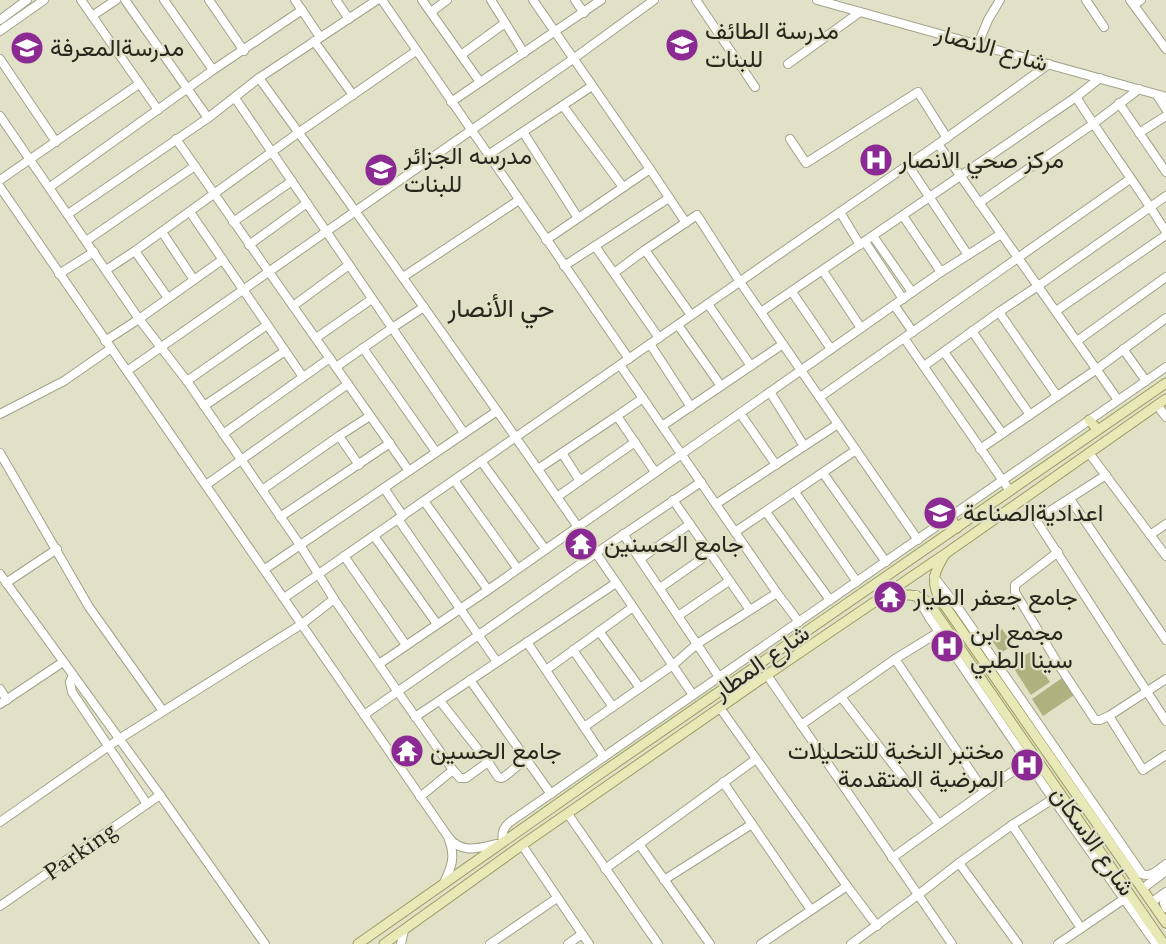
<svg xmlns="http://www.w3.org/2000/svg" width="1166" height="944" viewBox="0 0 1166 944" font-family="Spectral,Vazirmatn,serif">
	<rect width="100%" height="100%" fill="#e0e1c6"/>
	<!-- green -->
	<g fill="#afb17f">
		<path d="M1002 629 1013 645 1001 653 990 638Z"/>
		<path d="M1030 652 1050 682 1031 695 1011 664Z"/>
		<path d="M1062 678 1074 695 1043 716 1032 699Z"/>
	</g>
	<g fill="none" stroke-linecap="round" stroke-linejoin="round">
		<defs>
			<g id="minor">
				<path d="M81 0 158 110"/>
				<path d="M125 0 208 118"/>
				<path d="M164 0 213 70"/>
				<path d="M209 0 244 51"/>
				<path d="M295 0 320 37"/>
				<path d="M336 0 349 19"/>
				<path d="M382 0 629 359"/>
				<path d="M422 0 480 82"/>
				<path d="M491 0 524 53"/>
				<path d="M533 0 650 169 686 223"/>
				<path d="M575 0 584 13"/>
				<path d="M696 0 755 87"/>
				<path d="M817 0 1166 97"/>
				<path d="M1086 0 1104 27"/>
				<path d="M1130 0 1166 49"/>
				<path d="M1134 5 1141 0"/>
				<path d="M431 12 447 0"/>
				<path d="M92 16 116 0"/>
				<path d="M0 20 27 0"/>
				<path d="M0 31 44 0"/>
				<path d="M314 41 353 95"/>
				<path d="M978 44 988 20 1000 0"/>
				<path d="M461 55 505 23"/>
				<path d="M0 59 56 142"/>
				<path d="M788 64 860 12"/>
				<path d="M259 78C407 281 552 487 693 695"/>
				<path d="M1157 95 1166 109"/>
				<path d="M1076 97C1105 143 1138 186 1166 232"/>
				<path d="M235 98 464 433"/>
				<path d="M451 102 601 0"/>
				<path d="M1119 103 1166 172"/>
				<path d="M563 106 623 187"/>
				<path d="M0 116 139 319 187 381 300 545 334 599 398 692 453 770 460 778H466L488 762"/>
				<path d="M523 132 578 218"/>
				<path d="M1139 133 1166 116"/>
				<path d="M176 139 269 272 409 471"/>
				<path d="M790 139 806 163 918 92 947 138"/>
				<path d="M938 144 1118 400"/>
				<path d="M488 155 592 86"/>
				<path d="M908 165 968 255"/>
				<path d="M0 180 139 84"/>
				<path d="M0 187 449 838C462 854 479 848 497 844"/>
				<path d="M50 187 213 70 302 10"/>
				<path d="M979 203 1093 124 1139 89"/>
				<path d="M190 212 303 377"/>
				<path d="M840 212 860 245"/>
				<path d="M68 214 208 118 259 78 377 0"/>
				<path d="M903 216 941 272"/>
				<path d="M233 222 292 181"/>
				<path d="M162 232 194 280"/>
				<path d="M873 236 912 292"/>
				<path d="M546 240 650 169"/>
				<path d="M86 241 195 166"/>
				<path d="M865 242 903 299"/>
				<path d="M249 245 307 203"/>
				<path d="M595 246 659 338"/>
				<path d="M645 250 697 215 740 282 918 540"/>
				<path d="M135 251 168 298"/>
				<path d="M564 266 669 198"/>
				<path d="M106 270 135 251 298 133 416 51"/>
				<path d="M823 271 861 328"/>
				<path d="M614 273 645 250 691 315"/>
				<path d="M59 274 94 252"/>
				<path d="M403 277 519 200"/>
				<path d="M792 292 831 349"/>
				<path d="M708 304 751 366"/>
				<path d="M894 305 913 332"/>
				<path d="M293 306 349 265"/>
				<path d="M1056 311 1166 235"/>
				<path d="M761 312 1076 97 1100 78"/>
				<path d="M999 312 1057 396"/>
				<path d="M678 325 721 386"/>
				<path d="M972 331 1030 415"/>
				<path d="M316 338 372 299"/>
				<path d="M904 338 1010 491"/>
				<path d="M105 341 139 319 222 260"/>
				<path d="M1077 341 1166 277"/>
				<path d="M650 344 691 407"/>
				<path d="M363 348 436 452"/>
				<path d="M1123 349 1146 381"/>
				<path d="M944 352 1002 433"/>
				<path d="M620 365 777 593 799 622"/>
				<path d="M924 366 999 312 1038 286 1166 196"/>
				<path d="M336 367 392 328 424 307"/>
				<path d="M127 371 573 59 654 0"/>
				<path d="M187 381 267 325"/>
				<path d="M770 392 804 446"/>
				<path d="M820 397 1130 179"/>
				<path d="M643 398 617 416 655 472"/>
				<path d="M1157 405 1166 417"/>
				<path d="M204 406 285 351"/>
				<path d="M740 413 776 465"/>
				<path d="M0 414 64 381 110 349"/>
				<path d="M662 426 783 344"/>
				<path d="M223 434 330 358"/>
				<path d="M339 436 359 465"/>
				<path d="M980 449 1097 369 1166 318"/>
				<path d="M0 453 89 607 163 711"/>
				<path d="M562 453 580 481"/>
				<path d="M1089 453 1166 556"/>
				<path d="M481 461 545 549"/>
				<path d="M538 469 617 416"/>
				<path d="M823 473 886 562"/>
				<path d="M1106 475 1036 520 1166 721"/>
				<path d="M454 480 517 568"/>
				<path d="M206 485 348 384"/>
				<path d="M384 488 403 516"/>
				<path d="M262 490 339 436 370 416"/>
				<path d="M795 492 857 582"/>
				<path d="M557 497 635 442"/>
				<path d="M1070 499 1166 640"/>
				<path d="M673 500 750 610"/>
				<path d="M424 501 488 590"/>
				<path d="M716 504 838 424"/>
				<path d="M766 512 830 600"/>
				<path d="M280 517 390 443"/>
				<path d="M398 519 497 662"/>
				<path d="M735 532 856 450"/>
				<path d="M623 534 719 677"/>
				<path d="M1150 535 1166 524"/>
				<path d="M374 536 437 624"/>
				<path d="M1058 552 1015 585V592L1060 667 1095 720H1100L1109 716 1166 679"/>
				<path d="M344 556 406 645"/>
				<path d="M640 559 690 524"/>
				<path d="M265 569 497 411"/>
				<path d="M0 574 160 795 265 944"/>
				<path d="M934 577 959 609 1142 874C1151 878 1159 869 1166 864"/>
				<path d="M6 583 57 549"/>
				<path d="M660 588 710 553"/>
				<path d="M916 595 930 619 1053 799 1156 944"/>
				<path d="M284 598 938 144 1049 64"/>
				<path d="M678 616 729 581"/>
				<path d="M599 631 640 688"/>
				<path d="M527 642 604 757"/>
				<path d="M573 650 613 707"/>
				<path d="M895 659 984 791"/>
				<path d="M379 664 488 590 941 272 1001 234"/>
				<path d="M546 670 633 607"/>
				<path d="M73 675 70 682 72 692 147 804"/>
				<path d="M767 675 952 944"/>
				<path d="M470 680 551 794"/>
				<path d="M0 689 7 700"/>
				<path d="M841 697 939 824"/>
				<path d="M440 701 488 762 498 777 501 778 504 777 526 759"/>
				<path d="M0 704 63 662"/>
				<path d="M720 708 847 886 877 926"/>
				<path d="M364 715 596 553 701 482"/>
				<path d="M1109 716 1143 770 1166 755"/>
				<path d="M415 717 616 583"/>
				<path d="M801 725 895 659 939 632"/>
				<path d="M584 727 673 665 697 644 777 593"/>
				<path d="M723 782 811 910"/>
				<path d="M420 797 453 770"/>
				<path d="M568 814 658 944"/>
				<path d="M0 822 119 739 302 624 334 599"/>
				<path d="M1012 825 1081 928"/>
				<path d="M503 841C501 833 504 827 510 822L1166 367"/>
				<path d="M639 844 710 944"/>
				<path d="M522 845 589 944"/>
				<path d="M892 858 1027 761"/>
				<path d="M959 863 1018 944"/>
				<path d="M605 869 756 759"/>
				<path d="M664 880 752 824"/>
				<path d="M444 883C451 868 456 857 449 840"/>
				<path d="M1142 889 1166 871"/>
				<path d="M1166 898 1164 903 1166 908"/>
				<path d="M1152 902 1166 892"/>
				<path d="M0 906 160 795"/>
				<path d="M401 944 404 930"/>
				<path d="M490 944 557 898"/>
				<path d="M568 944 582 934"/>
				<path d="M761 944 847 886"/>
				<path d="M851 944 918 895 959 863 1012 825 1053 799"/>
				<path d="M1058 944 1124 899"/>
			</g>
			<g id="major">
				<path d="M1089 420 1098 430"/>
				<path d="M950 517 957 528"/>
				<path d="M944 556C935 571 931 579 938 596L1166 923"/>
				<path d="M885 598C901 595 915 591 929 603L1164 944"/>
				<path d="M358 944 600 774 1166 383"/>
				<path d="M384 944 522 845 767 675 945 554 1166 399"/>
			</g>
		</defs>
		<!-- minor casing -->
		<use href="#minor" stroke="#a1a28a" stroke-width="10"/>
		<!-- major casing -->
		<use href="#major" stroke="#9b9c62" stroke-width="11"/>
		<!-- minor -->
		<use href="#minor" stroke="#fff" stroke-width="8"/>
		<!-- major -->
		<use href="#major" stroke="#e8e9b7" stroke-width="9"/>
	</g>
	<!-- icons -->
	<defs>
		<symbol id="school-disc" viewBox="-11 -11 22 22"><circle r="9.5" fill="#8b2a92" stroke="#e0e1c6"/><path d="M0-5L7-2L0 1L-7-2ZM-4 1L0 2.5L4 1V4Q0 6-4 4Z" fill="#fff"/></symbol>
		<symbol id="hospital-disc" viewBox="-11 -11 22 22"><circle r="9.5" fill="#8b2a92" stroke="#e0e1c6"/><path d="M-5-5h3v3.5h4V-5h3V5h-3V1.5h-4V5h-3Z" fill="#fff"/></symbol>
		<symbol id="temple-disc" viewBox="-11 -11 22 22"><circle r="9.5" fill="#8b2a92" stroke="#e0e1c6"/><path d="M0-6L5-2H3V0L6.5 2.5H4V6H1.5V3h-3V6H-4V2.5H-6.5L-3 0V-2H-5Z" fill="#fff"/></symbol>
	</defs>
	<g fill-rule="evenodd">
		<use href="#school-disc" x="663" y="26" width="38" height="38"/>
		<use href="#school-disc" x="8" y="29" width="38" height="38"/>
		<use href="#hospital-disc" x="857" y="141" width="38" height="38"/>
		<use href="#school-disc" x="362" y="151" width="38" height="38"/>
		<use href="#school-disc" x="921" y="494" width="38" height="38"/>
		<use href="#temple-disc" x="562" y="525" width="38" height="38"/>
		<use href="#temple-disc" x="871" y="578" width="38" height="38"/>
		<use href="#hospital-disc" x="928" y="627" width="38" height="38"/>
		<use href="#temple-disc" x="388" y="732" width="38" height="38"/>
		<use href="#hospital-disc" x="1008" y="746" width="38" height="38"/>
	</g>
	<g text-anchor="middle" stroke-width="4.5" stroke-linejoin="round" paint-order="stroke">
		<!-- poi labels -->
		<g font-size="24" fill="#27271e" stroke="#e0e1c6" text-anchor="start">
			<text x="705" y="39">مدرسة الطائف<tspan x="705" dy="28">للبنات</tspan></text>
			<text x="50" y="56">مدرسةالمعرفة</text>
			<text x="404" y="164">مدرسه الجزائر<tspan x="404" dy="28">للبنات</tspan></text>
			<text x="899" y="168">مركز صحي الانصار</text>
			<text x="963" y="521">اعداديةالصناعة</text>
			<text x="604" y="552">جامع الحسنين</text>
			<text x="913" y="605">جامع جعفر الطيار</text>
			<text x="970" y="640">مجمع ابن<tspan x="970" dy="28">سينا الطبي</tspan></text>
			<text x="430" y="759">جامع الحسين</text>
			<text x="1004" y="759" text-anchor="end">مختبر النخبة للتحليلات<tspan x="1004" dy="28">المرضية المتقدمة</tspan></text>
		</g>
		<!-- street labels -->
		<g font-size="24" fill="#27271e" stroke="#e0e1c6">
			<text transform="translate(992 48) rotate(16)" y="8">شارع الانصار</text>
			<text transform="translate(761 662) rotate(-35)" y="8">شارع المطار</text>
			<text transform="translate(1093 841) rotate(55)" y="8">شارع الاسكان</text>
			<text transform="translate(80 851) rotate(-35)" y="8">Parking</text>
		</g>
		<!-- neighbourhood labels -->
		<g font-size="26" fill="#27271e" stroke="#e0e1c6">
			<text x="501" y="317">حي الأنصار</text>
		</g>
	</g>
</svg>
